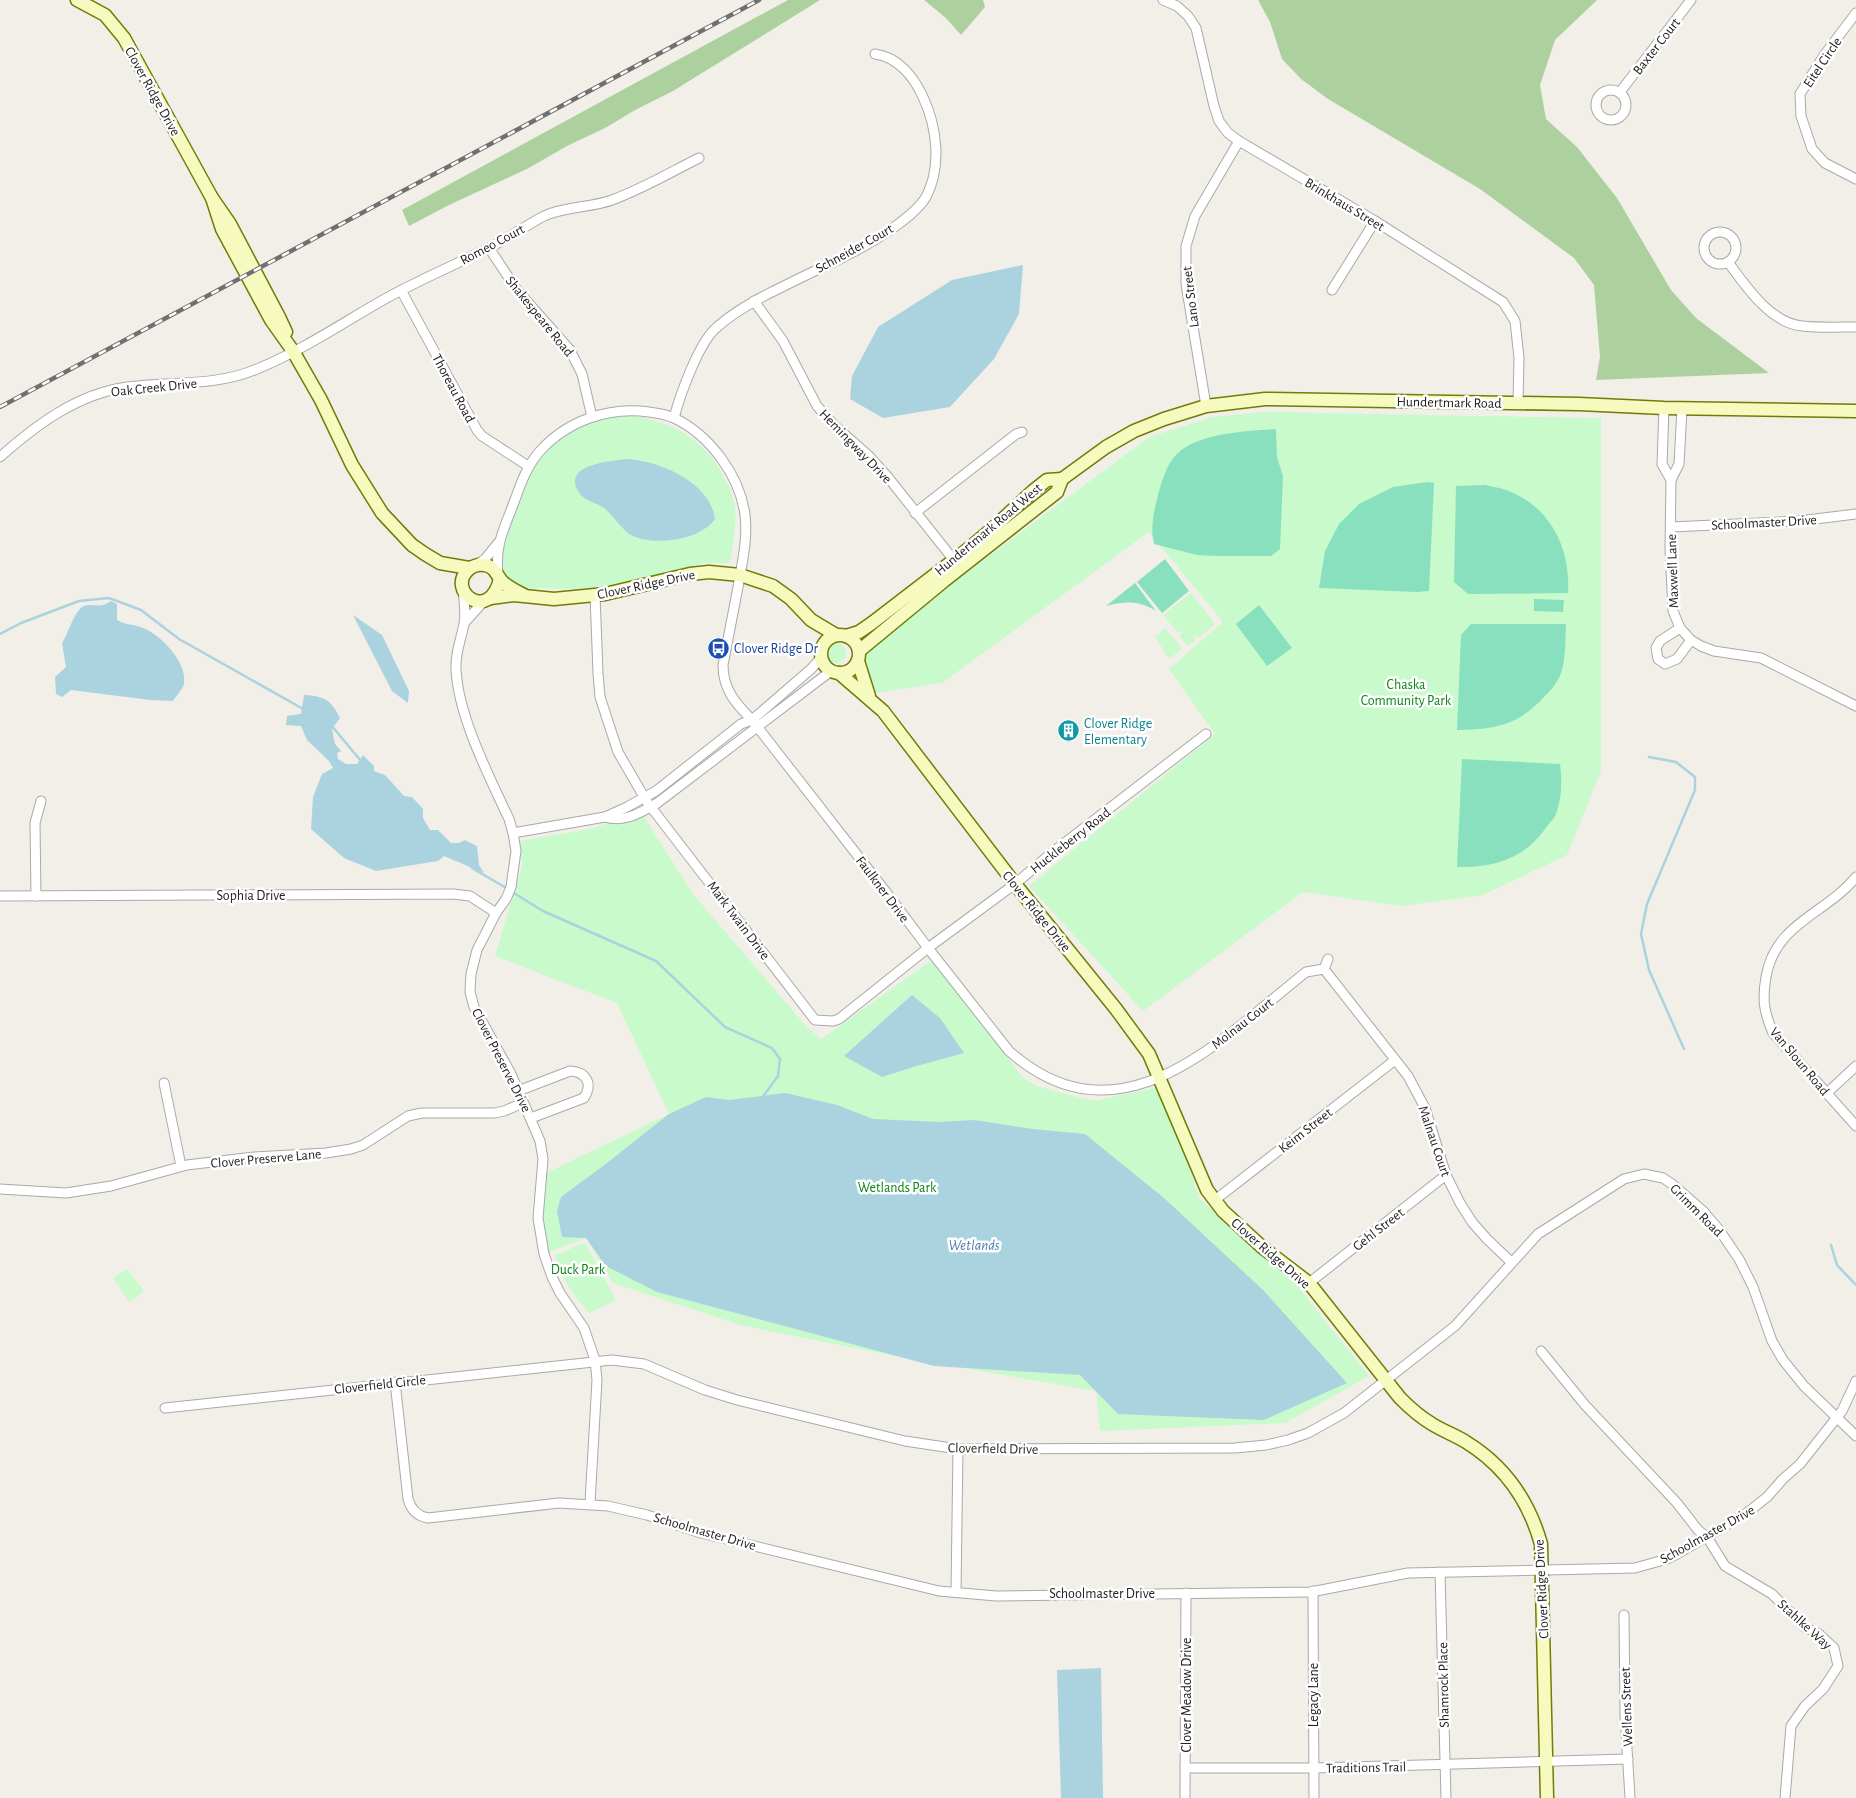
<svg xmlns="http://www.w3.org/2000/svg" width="1856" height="1798" viewBox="0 0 1856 1798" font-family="'Alegreya Sans',sans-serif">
	<rect width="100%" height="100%" fill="#f2efe9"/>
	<!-- forest -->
	<g fill="#add19e">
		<path d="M788 0H820L673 91 637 109 605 128 567 146 527 169 449 205 409 226 402 210Z"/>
		<path d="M924 0H983L985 7 961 35 946 18Z"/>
		<path d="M1258 0H1597L1555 40 1540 85 1546 119 1577 147 1617 198 1671 290 1696 318 1769 373 1596 380 1600 357 1594 285 1574 258 1480 189 1328 99 1301 79 1282 59 1270 22Z"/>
	</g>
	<!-- park -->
	<g fill="#c8facc">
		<path d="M1265 412 1601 418V771L1567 855 1483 895 1402 906 1303 892 1143 1011 1029 886 1215 734 1169 669 1223 622 1149 532 942 683 868 694 864 649 1149 437 1212 417Z"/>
		<path d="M614 415C659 415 704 435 724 477 729 486 733 496 735 506 737 524 733 545 730 563H706L606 586 574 589 541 588 532 589 516 587 501 576 499 555 510 521 530 471 539 457 559 438 581 425Z"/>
		<path d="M1191 593 1215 624 1198 638 1194 635 1193 636 1196 640 1188 646 1179 636 1183 633 1182 631 1178 633 1163 615Z"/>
		<path d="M1165 628 1181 647V649L1171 658 1168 657 1155 637Z"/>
		<circle cx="836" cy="653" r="10"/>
		<path d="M641 812 693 894 806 1026 821 1039 935 958 1023 1078 1039 1087 1093 1101 1164 1086 1199 1198 1295 1283 1369 1376 1285 1423 1100 1431 1096 1391 905 1358 740 1325 613 1283 586 1238 544 1254 542 1175 669 1114 617 1003 495 956 522 866 520 841 590 829Z"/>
		<path d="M585 1243 616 1300 589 1313C573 1294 562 1280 555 1255Z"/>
		<path d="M127 1269 144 1291 129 1302 113 1278Z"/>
	</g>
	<!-- pitch -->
	<g fill="#88e0be">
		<path d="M1276 429 1277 457 1283 476 1280 549 1271 556H1216L1197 555 1154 544C1150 527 1154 511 1158 495 1162 481 1166 465 1177 454 1197 433 1248 431 1276 429Z"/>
		<path d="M1427 482 1434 483 1429 591 1417 592 1319 588 1325 551 1339 524 1359 504 1393 487Z"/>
		<path d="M1485 485C1493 487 1503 488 1511 492 1552 509 1571 551 1568 593L1468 594 1454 582 1456 486Z"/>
		<path d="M1165 559 1189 591 1162 613 1137 582Z"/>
		<path d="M1135 583 1156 611C1140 600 1124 601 1106 606Z"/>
		<path d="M1534 599 1564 600 1563 612 1534 611Z"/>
		<path d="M1259 605 1292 648 1267 666 1236 624Z"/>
		<path d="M1471 624H1566C1565 640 1566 658 1561 673 1558 682 1550 692 1543 698 1517 726 1494 729 1457 730L1461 635Z"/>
		<path d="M1462 759 1560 764C1562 780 1562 798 1556 814 1554 819 1548 824 1545 829 1524 859 1492 868 1457 867Z"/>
	</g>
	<!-- water -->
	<g fill="#aad3df">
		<path d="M1023 265 1019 314 994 359 950 407 883 418 850 399 852 376 878 327 952 280Z"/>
		<path d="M627 459C660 461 710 482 715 519 701 540 653 547 631 535 623 531 613 515 604 508 597 503 587 502 581 495 557 465 610 461 627 459Z"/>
		<path d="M111 601 117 604V620C125 625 134 624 143 628 161 635 188 663 184 684 183 689 176 696 173 701L150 700 71 690 62 697 56 694 55 677 66 667 62 643C68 634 75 609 84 606 95 603 100 609 111 601Z"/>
		<path d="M353 615 382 635 409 691 408 703 392 691Z"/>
		<path d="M304 695C325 696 331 700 340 718L332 729 335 744 341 751 337 753 338 759 346 764H357L363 755 374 766V771L385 775 404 796 412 797 423 809V818L430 830H438L451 843H459L465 840 477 846 479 865 484 873 444 856 438 861 376 871 344 858 311 829 313 797 322 774 333 768 329 761 307 740 301 726 286 725 287 716 301 714Z"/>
		<path d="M912 995 940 1018 964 1053 913 1067 882 1077 844 1056Z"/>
		<path d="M785 1093 837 1105 873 1119 940 1122 974 1120 1033 1129 1085 1134 1164 1198 1263 1290 1347 1383 1264 1420 1118 1414 1080 1375 934 1366 657 1292 606 1266 586 1238 562 1237 557 1211 561 1197 607 1163 669 1114 706 1097 729 1100Z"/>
		<path d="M1101 1668 1103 1798H1061L1057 1670Z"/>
	</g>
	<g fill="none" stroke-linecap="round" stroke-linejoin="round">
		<!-- stream -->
		<g stroke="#aad3df" stroke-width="2.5">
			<path d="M0 634 21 623 79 601 109 598 141 610 179 639 305 710"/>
			<path d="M331 725 361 761"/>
			<path d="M1649 757 1676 762 1695 777V790L1647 904 1641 934 1649 970 1684 1049"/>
			<path d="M472 868 508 889"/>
			<path d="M512 892 543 911 656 961 725 1027 772 1048 780 1059 778 1076 762 1098"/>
			<path d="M1831 1245 1837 1265 1856 1285"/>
		</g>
		<defs>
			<g id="street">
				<path d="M1163 0 1177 6 1188 16 1196 28 1214 106 1219 121 1228 133 1239 141 1375 221 1503 302 1515 321 1519 358 1518 403"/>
				<path d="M1856 13 1825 54 1800 94 1801 116 1812 149 1825 163 1856 179"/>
				<circle cx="1611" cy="105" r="15"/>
				<path d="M1620 92 1691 0"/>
				<circle cx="1720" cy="248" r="16"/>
				<path d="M489 248 517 290 570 350 582 374 592 417"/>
				<path d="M1728 262C1745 285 1770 323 1802 326 1819 328 1838 327 1856 327"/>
				<path d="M401 290 477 430 482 436 528 466"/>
				<path d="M1332 290 1375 221"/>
				<path d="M754 301 783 341 817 406 834 425 868 455 887 476 957 564"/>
				<path d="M1206 406 1186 284V246L1195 216 1239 141"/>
				<path d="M1664 408 1662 464 1671 480 1670 549 1673 611 1680 628 1691 640 1701 646 1714 651 1761 658 1856 706"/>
				<path d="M674 418C680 395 698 345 715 329 734 311 759 298 782 287 819 268 859 252 893 228 904 220 919 209 926 197 942 167 937 127 923 97 914 77 898 57 875 54"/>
				<path d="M0 457C36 425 77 394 127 387 170 381 215 387 257 369 301 351 341 324 383 300 417 281 452 266 487 249 507 239 525 226 544 216 566 206 590 208 612 200 642 189 671 172 699 158"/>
				<path d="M1671 480 1679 464 1682 408"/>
				<path d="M915 513 1016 434 1022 432"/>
				<path d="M1671 527 1799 521 1856 514"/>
				<path d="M476 565 485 559 498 543"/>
				<path d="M498 574C495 546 503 531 513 505 520 486 526 467 540 451 567 421 609 406 649 412 657 413 667 415 674 418 710 435 740 476 745 515 748 539 742 563 738 587 733 613 728 639 723 665 723 689 735 703 752 720L886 892 928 948 1009 1051C1119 1149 1219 1041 1306 972L1324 969"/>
				<path d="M463 590C464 600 466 614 464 624 461 640 455 653 456 669 458 716 489 776 509 819L513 833 516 851 511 887 506 899 496 913 477 950 471 974 470 992 474 1007 511 1074 540 1141 543 1159 538 1218 544 1254 552 1277 560 1293 584 1328 595 1360 597 1380 590 1503"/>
				<path d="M595 595 598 673 600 697 618 752 647 802 815 1020 833 1021 839 1019 928 948 1015 884 1054 851 1206 734"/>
				<path d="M465 622 484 601"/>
				<path d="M1680 628 1660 641 1656 648 1658 659 1665 664 1677 659 1691 640"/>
				<path d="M605 817C624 823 640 813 656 804L831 671"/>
				<path d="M513 833 605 817 627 807 656 791 741 724 752 720 811 669 821 658"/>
				<path d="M1856 877C1826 914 1775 923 1766 977 1762 1000 1764 1012 1773 1033L1856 1126"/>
				<path d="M0 896 453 894 470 896 496 913"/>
				<path d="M36 896 35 823 41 801"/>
				<path d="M1324 969 1408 1076 1425 1108 1446 1175 1460 1203 1472 1222 1487 1239 1511 1262"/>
				<path d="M1324 969 1328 959"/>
				<path d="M164 1083 181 1166"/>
				<path d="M518 1091 570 1071C587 1072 593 1084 584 1098L531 1118"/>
				<path d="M1827 1093 1856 1066"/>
				<path d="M0 1189 66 1193 111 1186 187 1165 254 1157 326 1153 351 1149 363 1145 408 1116 422 1113H495L504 1111 523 1103"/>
				<path d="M1215 1200 1395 1060"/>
				<path d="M1309 1283 1446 1175"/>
				<path d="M1541 1351 1585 1405 1677 1503 1698 1530 1707 1537 1725 1566 1772 1594 1806 1628 1819 1634 1834 1648 1838 1666 1823 1689 1805 1706 1791 1726 1785 1798"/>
				<path d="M395 1382 408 1499C411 1510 417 1516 428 1518L559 1503 608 1506 647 1515 701 1533 939 1591 996 1596 1311 1592 1408 1573 1635 1568 1667 1559 1677 1554 1747 1513 1767 1497 1783 1479 1800 1464 1842 1411 1856 1381"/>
				<path d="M165 1408 612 1360 644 1364 705 1390 737 1400 905 1441 958 1449 1235 1448 1266 1445 1288 1440 1308 1433 1344 1413 1455 1326 1538 1234 1624 1179 1644 1174 1663 1178 1672 1184 1704 1212 1720 1231 1739 1259 1753 1287 1772 1341 1783 1360 1804 1386 1856 1436"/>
				<path d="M1440 1572 1446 1798"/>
				<path d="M1313 1591 1314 1798"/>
				<path d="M956 1592 958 1449"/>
				<path d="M1624 1615 1625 1715 1630 1798"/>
				<path d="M1185 1768H1314L1628 1759"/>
				<path d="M1185 1798 1186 1593"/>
			</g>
			<g id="secondary">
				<path d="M77 0 105 15 124 38 212 198 230 224 279 317 286 332"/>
				<path d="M212 198 222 229 271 320 293 351 321 400 352 465 382 513 412 545 425 554 440 563 469 568"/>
				<path d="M1062 479 1106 447 1134 431 1164 419 1206 406 1265 399 1579 404 1664 408 1856 411"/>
				<path d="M500 579C489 624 446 591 468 570 472 566 479 564 485 565 495 567 496 574 501 580 507 587 516 591 524 595"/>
				<path d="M491 598 514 595 554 599 605 594 690 574 709 572 740 575 773 586 791 599 811 620 836 635"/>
				<circle cx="840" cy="654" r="19"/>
				<path d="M846 636 859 632 872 623 967 550 992 529 1033 491 1047 480 1062 479"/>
				<path d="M859 651 945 580 1057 492 1062 479"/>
				<path d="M858 661 869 696"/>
				<path d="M839 673 883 711 1015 884 1116 1009 1149 1054 1207 1190 1223 1211 1262 1247 1309 1283 1400 1398C1410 1408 1420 1417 1432 1424 1443 1431 1455 1435 1466 1442 1505 1466 1529 1501 1541 1544L1547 1798"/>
			</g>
		</defs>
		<!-- street casing -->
		<use href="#street" stroke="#a9a9a9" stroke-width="11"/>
		<!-- secondary casing -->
		<use href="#secondary" stroke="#707d05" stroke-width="15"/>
		<!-- street -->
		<use href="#street" stroke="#fff" stroke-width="9"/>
		<!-- secondary -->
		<use href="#secondary" stroke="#f7fabf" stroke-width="12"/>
		<defs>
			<path id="rail" d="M0 407 759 0"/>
		</defs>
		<!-- rail casing -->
		<use href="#rail" stroke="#707070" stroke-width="4.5"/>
		<!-- rail -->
		<use href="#rail" stroke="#fff" stroke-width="2.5" stroke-dasharray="8" stroke-linecap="butt"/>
	</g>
	<!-- icons -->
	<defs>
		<symbol id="bus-disc" viewBox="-11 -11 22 22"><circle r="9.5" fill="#1a4fb4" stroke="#fff"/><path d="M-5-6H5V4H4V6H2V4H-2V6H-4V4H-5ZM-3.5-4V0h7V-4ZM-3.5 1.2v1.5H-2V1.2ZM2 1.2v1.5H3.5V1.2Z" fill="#fff"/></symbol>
		<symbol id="building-disc" viewBox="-11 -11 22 22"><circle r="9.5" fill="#0f9aa8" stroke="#fff"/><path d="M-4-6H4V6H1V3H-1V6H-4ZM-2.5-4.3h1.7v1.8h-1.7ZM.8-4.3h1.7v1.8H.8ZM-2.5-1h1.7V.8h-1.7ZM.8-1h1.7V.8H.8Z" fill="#fff"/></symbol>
	</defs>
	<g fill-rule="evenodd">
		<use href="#bus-disc" x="706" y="636" width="25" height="25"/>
		<use href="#building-disc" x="1056" y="718" width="25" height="25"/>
	</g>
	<g text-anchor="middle" stroke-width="5" stroke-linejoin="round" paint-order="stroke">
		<!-- street labels -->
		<g font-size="14" fill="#222" stroke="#fff">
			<text transform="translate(1656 46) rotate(-52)" y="5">Baxter Court</text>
			<text transform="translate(1822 62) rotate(-56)" y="5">Eitel Circle</text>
			<text transform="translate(153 91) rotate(61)" y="5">Clover Ridge Drive</text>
			<text transform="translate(1345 204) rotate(31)" y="5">Brinkhaus Street</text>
			<text transform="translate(492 244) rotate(-28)" y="5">Romeo Court</text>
			<text transform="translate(854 248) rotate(-29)" y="5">Schneider Court</text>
			<text transform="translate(1190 297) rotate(-97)" y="5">Lano Street</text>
			<text transform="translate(540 316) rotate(51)" y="5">Shakespeare Road</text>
			<text transform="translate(154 387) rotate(-6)" y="5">Oak Creek Drive</text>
			<text transform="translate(454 388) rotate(62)" y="5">Thoreau Road</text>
			<text transform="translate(1449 402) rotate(1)" y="5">Hundertmark Road</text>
			<text transform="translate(856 446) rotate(46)" y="5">Hemingway Drive</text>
			<text transform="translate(1764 522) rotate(-3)" y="5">Schoolmaster Drive</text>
			<text transform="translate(988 529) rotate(-40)" y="5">Hundertmark Road West</text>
			<text transform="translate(1672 571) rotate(-92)" y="5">Maxwell Lane</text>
			<text transform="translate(646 584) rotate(-12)" y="5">Clover Ridge Drive</text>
			<text transform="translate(1070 840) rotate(-38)" y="5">Huckleberry Road</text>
			<text transform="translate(883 889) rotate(53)" y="5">Faulkner Drive</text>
			<text x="251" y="900">Sophia Drive</text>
			<text transform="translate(1037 911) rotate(51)" y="5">Clover Ridge Drive</text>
			<text transform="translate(739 920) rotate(53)" y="5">Mark Twain Drive</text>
			<text transform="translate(1242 1023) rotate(-38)" y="5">Molnau Court</text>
			<text transform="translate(502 1060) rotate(63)" y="5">Clover Preserve Drive</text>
			<text transform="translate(1800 1061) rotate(50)" y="5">Van Sloun Road</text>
			<text transform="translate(1305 1130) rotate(-38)" y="5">Keim Street</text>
			<text transform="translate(1435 1141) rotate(71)" y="5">Malnau Court</text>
			<text transform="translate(266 1158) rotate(-5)" y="5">Clover Preserve Lane</text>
			<text transform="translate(1697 1210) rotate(45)" y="5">Grimm Road</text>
			<text transform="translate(1378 1229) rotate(-38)" y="5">Gehl Street</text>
			<text transform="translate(1271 1253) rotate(41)" y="5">Clover Ridge Drive</text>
			<text transform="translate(380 1384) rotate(-6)" y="5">Cloverfield Circle</text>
			<text transform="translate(993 1448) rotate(1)" y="5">Cloverfield Drive</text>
			<text transform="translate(705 1531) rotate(16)" y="5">Schoolmaster Drive</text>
			<text transform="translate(1707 1534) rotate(-29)" y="5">Schoolmaster Drive</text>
			<text transform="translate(1541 1589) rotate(-93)" y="5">Clover Ridge Drive</text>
			<text x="1102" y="1598">Schoolmaster Drive</text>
			<text transform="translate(1805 1624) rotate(42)" y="5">Stahlke Way</text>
			<text transform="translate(1443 1685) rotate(-91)" y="5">Shamrock Place</text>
			<text transform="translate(1186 1695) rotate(-90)" y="5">Clover Meadow Drive</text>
			<text transform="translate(1313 1695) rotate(-90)" y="5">Legacy Lane</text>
			<text transform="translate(1626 1707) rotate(-92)" y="5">Wellens Street</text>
			<text transform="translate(1366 1767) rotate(-1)" y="5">Traditions Trail</text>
		</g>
		<!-- transit labels -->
		<g font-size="14" fill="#164399" stroke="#fff" text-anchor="start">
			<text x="734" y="653">Clover Ridge Dr</text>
		</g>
		<!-- park labels -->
		<g font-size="14" fill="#0c8416" stroke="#fff">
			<text x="1406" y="689">Chaska<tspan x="1406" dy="16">Community Park</tspan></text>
			<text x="897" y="1192">Wetlands Park</text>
			<text x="578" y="1274">Duck Park</text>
		</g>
		<!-- culture labels -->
		<g font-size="14" fill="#0d838f" stroke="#fff" text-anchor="start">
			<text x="1084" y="728">Clover Ridge<tspan x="1084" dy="16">Elementary</tspan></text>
		</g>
		<!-- water labels -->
		<g font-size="15" font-style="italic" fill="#4a7aab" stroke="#fff">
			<text x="974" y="1250">Wetlands</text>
		</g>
	</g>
</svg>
